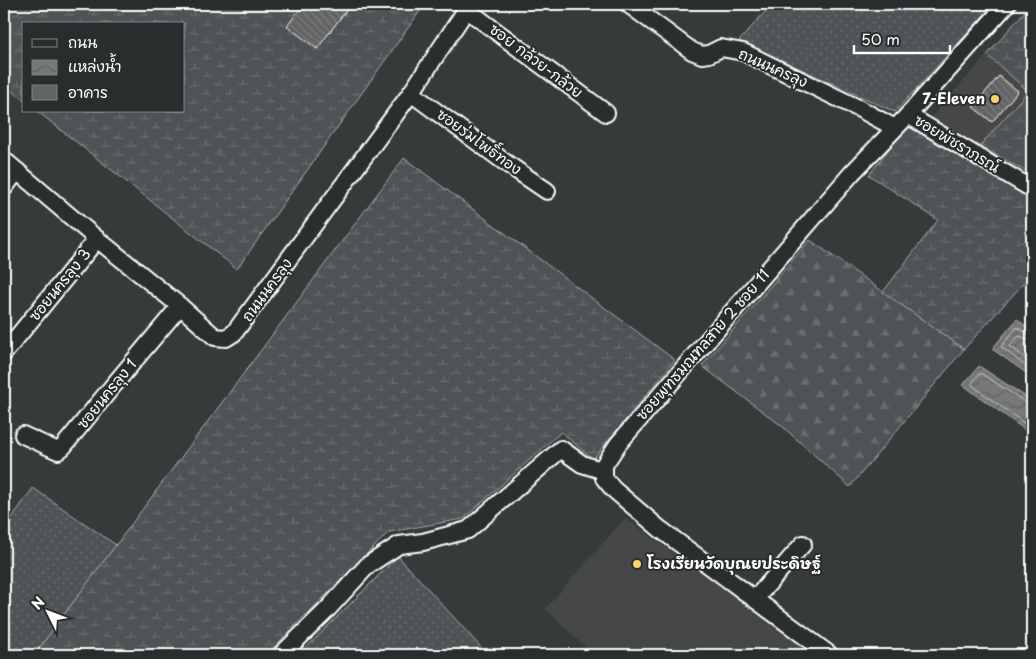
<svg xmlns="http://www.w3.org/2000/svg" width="1036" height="659" viewBox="0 0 1036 659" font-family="'Playpen Sans','Playpen Sans Thai',sans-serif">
	<defs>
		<pattern id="grass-dots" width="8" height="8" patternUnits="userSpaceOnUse" patternTransform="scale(1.25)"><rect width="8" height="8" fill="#505354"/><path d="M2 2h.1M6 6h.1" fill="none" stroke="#6a6d6e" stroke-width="1.8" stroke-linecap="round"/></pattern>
		<pattern id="forest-firs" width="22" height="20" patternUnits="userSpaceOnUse" patternTransform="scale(1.25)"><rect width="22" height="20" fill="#505354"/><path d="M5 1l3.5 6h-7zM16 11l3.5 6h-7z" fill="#6a6d6e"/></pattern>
		<pattern id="wetland-marsh" width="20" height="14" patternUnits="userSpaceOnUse" patternTransform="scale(1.25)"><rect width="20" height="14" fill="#505354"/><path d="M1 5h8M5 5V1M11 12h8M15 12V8" fill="none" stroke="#6a6d6e"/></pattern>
		<pattern id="water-waves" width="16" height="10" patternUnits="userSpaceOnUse" patternTransform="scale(1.25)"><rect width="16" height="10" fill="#767879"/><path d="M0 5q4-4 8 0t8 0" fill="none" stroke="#616262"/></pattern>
		<pattern id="building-back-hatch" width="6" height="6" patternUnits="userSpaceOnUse" patternTransform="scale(1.25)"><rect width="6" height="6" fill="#636465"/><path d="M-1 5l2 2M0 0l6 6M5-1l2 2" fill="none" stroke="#7a7b7c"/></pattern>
	</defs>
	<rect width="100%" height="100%" fill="#373a3b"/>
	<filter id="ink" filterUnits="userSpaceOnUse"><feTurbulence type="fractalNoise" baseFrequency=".02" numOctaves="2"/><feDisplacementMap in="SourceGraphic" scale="10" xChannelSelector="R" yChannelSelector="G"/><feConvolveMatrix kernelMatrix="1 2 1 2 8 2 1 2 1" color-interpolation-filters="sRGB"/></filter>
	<g filter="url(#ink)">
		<!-- built -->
		<g fill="#444748">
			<path d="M987 55 1028 91 980 146 931 117Z"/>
			<path d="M625 518 815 655H594L545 609Z"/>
		</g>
		<!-- grass -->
		<g fill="url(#grass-dots)" stroke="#a8a9aa">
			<path d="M772 4H994L895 112 739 41Z"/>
			<path d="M33 488 116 545 34 655H4V529Z"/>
			<path d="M398 556 488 655H299Z"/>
		</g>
		<!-- forest -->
		<path fill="url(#forest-firs)" stroke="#a8a9aa" d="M810 240 964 349 850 487 782 426 702 366Z"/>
		<!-- wetland -->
		<g fill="url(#wetland-marsh)" stroke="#a8a9aa">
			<path d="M4 4H425L237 269 37 111H184V24H24V100L4 85Z"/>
			<path d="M1031 4H1032V175L980 146 1028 91 987 55Z"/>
			<path d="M907 126 1032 197V274L964 349 883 292 938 220 869 175Z"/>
			<path d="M404 158 675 360 593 459 561 432 463 519 389 532 266 655H34Z"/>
		</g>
		<!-- water -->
		<g fill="url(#water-waves)" stroke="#adaeaf">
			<path d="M1017 319 1032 331V377L992 349Z"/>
			<path d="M979 366 1032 401V435L963 385Z"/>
		</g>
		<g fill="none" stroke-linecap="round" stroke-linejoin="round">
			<!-- shore -->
			<g stroke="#c8c9c9" stroke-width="1">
				<path d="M1032 334H1029L1017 327 1001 347 1032 371"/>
				<path d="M1032 341 1019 336 1010 346 1032 363"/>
				<path d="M1032 405 1028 404 982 374H979L972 383 973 386 1032 429"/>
			</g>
		</g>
		<!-- building -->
		<g fill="url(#building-back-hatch)" stroke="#fff">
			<path d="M304 4H351L317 49 287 26Z"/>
			<path d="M999 76 1018 91 992 122 973 107Z"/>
		</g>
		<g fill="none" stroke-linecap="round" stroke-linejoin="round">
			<defs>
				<g id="minor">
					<path d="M628 4 692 51 702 55 709 54 721 48 743 52 860 109 895 128"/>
					<path d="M466 9 606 113"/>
					<path d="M411 93 506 163 547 191"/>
					<path d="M908 115 1032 189"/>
					<path d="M4 160 97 239 180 306 215 337 226 338 234 333 411 93 470 4"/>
					<path d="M4 188 17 171"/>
					<path d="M4 353 97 239"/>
					<path d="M23 435 58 451 63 447 107 393 180 306"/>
					<path d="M755 599 803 544"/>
					<path d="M281 655 326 611 368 565 399 545 423 542 468 530 561 449 582 464 604 471"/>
					<path d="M830 655 660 529 613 489 604 478V465L618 444 852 173 908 115 1007 4"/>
				</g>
			</defs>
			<!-- minor casing -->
			<use href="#minor" stroke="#fff" stroke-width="20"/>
			<!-- minor -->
			<use href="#minor" stroke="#2a2d2e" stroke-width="16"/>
		</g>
	</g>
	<!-- markers -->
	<g fill="#ffd166" stroke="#2a2d2e" stroke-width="2">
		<circle cx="995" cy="99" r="5"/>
		<circle cx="637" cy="564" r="5"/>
	</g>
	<g text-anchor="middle" stroke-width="4" stroke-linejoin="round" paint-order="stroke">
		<!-- street labels -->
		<g font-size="15" fill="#fff" stroke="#2a2d2e">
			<text transform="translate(536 61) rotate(37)" y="5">ซอย กล้วย-กล้วย</text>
			<text transform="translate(773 68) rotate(24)" y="5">ถนนนครลุง</text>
			<text transform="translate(479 142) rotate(36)" y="5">ซอยร่มโพธิ์ทอง</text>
			<text transform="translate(957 144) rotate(31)" y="5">ซอยพัชราภรณ์</text>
			<text transform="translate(60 285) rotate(-51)" y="5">ซอยนครลุง 3</text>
			<text transform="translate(267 290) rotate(-54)" y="5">ถนนนครลุง</text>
			<text transform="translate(703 345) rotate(-49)" y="5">ซอยพุทธมณฑลสาย 2 ซอย 11</text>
			<text transform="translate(107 394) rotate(-51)" y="5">ซอยนครลุง 1</text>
		</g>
		<!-- poi labels -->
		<g font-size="15" font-weight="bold" fill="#fff" stroke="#2a2d2e" text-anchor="end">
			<text x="985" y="104">7-Eleven</text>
			<text x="647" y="569" text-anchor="start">โรงเรียนวัดบุณยประดิษฐ์</text>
		</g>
	</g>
	<!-- margin -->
	<rect width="1036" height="659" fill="none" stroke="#2a2d2e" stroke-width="20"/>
	<rect x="10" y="10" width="1016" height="639" fill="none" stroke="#fff" stroke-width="2" filter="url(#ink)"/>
	<!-- legend -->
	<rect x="22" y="22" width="162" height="90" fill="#2a2d2e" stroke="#7f8182"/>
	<rect x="32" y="39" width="25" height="8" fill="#2a2d2e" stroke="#7f8182"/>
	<text x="68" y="48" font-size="15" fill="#ffffff">ถนน</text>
	<rect x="32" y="60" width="25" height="15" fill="url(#water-waves)" stroke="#7f8182"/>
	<text x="68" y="72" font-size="15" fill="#ffffff">แหล่งน้ำ</text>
	<rect x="32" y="85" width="25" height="15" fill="#636465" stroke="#7f8182"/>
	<text x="68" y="98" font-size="15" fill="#ffffff">อาคาร</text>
	<!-- north arrow -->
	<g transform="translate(48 612) rotate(312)" stroke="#2a2d2e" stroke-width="4" paint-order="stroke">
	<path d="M0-4L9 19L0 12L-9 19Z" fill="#ffffff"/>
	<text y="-8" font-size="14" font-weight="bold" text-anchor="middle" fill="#ffffff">N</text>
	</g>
	<!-- scale -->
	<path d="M854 45v8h96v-8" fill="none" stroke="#ffffff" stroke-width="2.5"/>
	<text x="861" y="45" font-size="15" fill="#ffffff" stroke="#2a2d2e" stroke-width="4" paint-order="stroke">50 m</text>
</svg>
